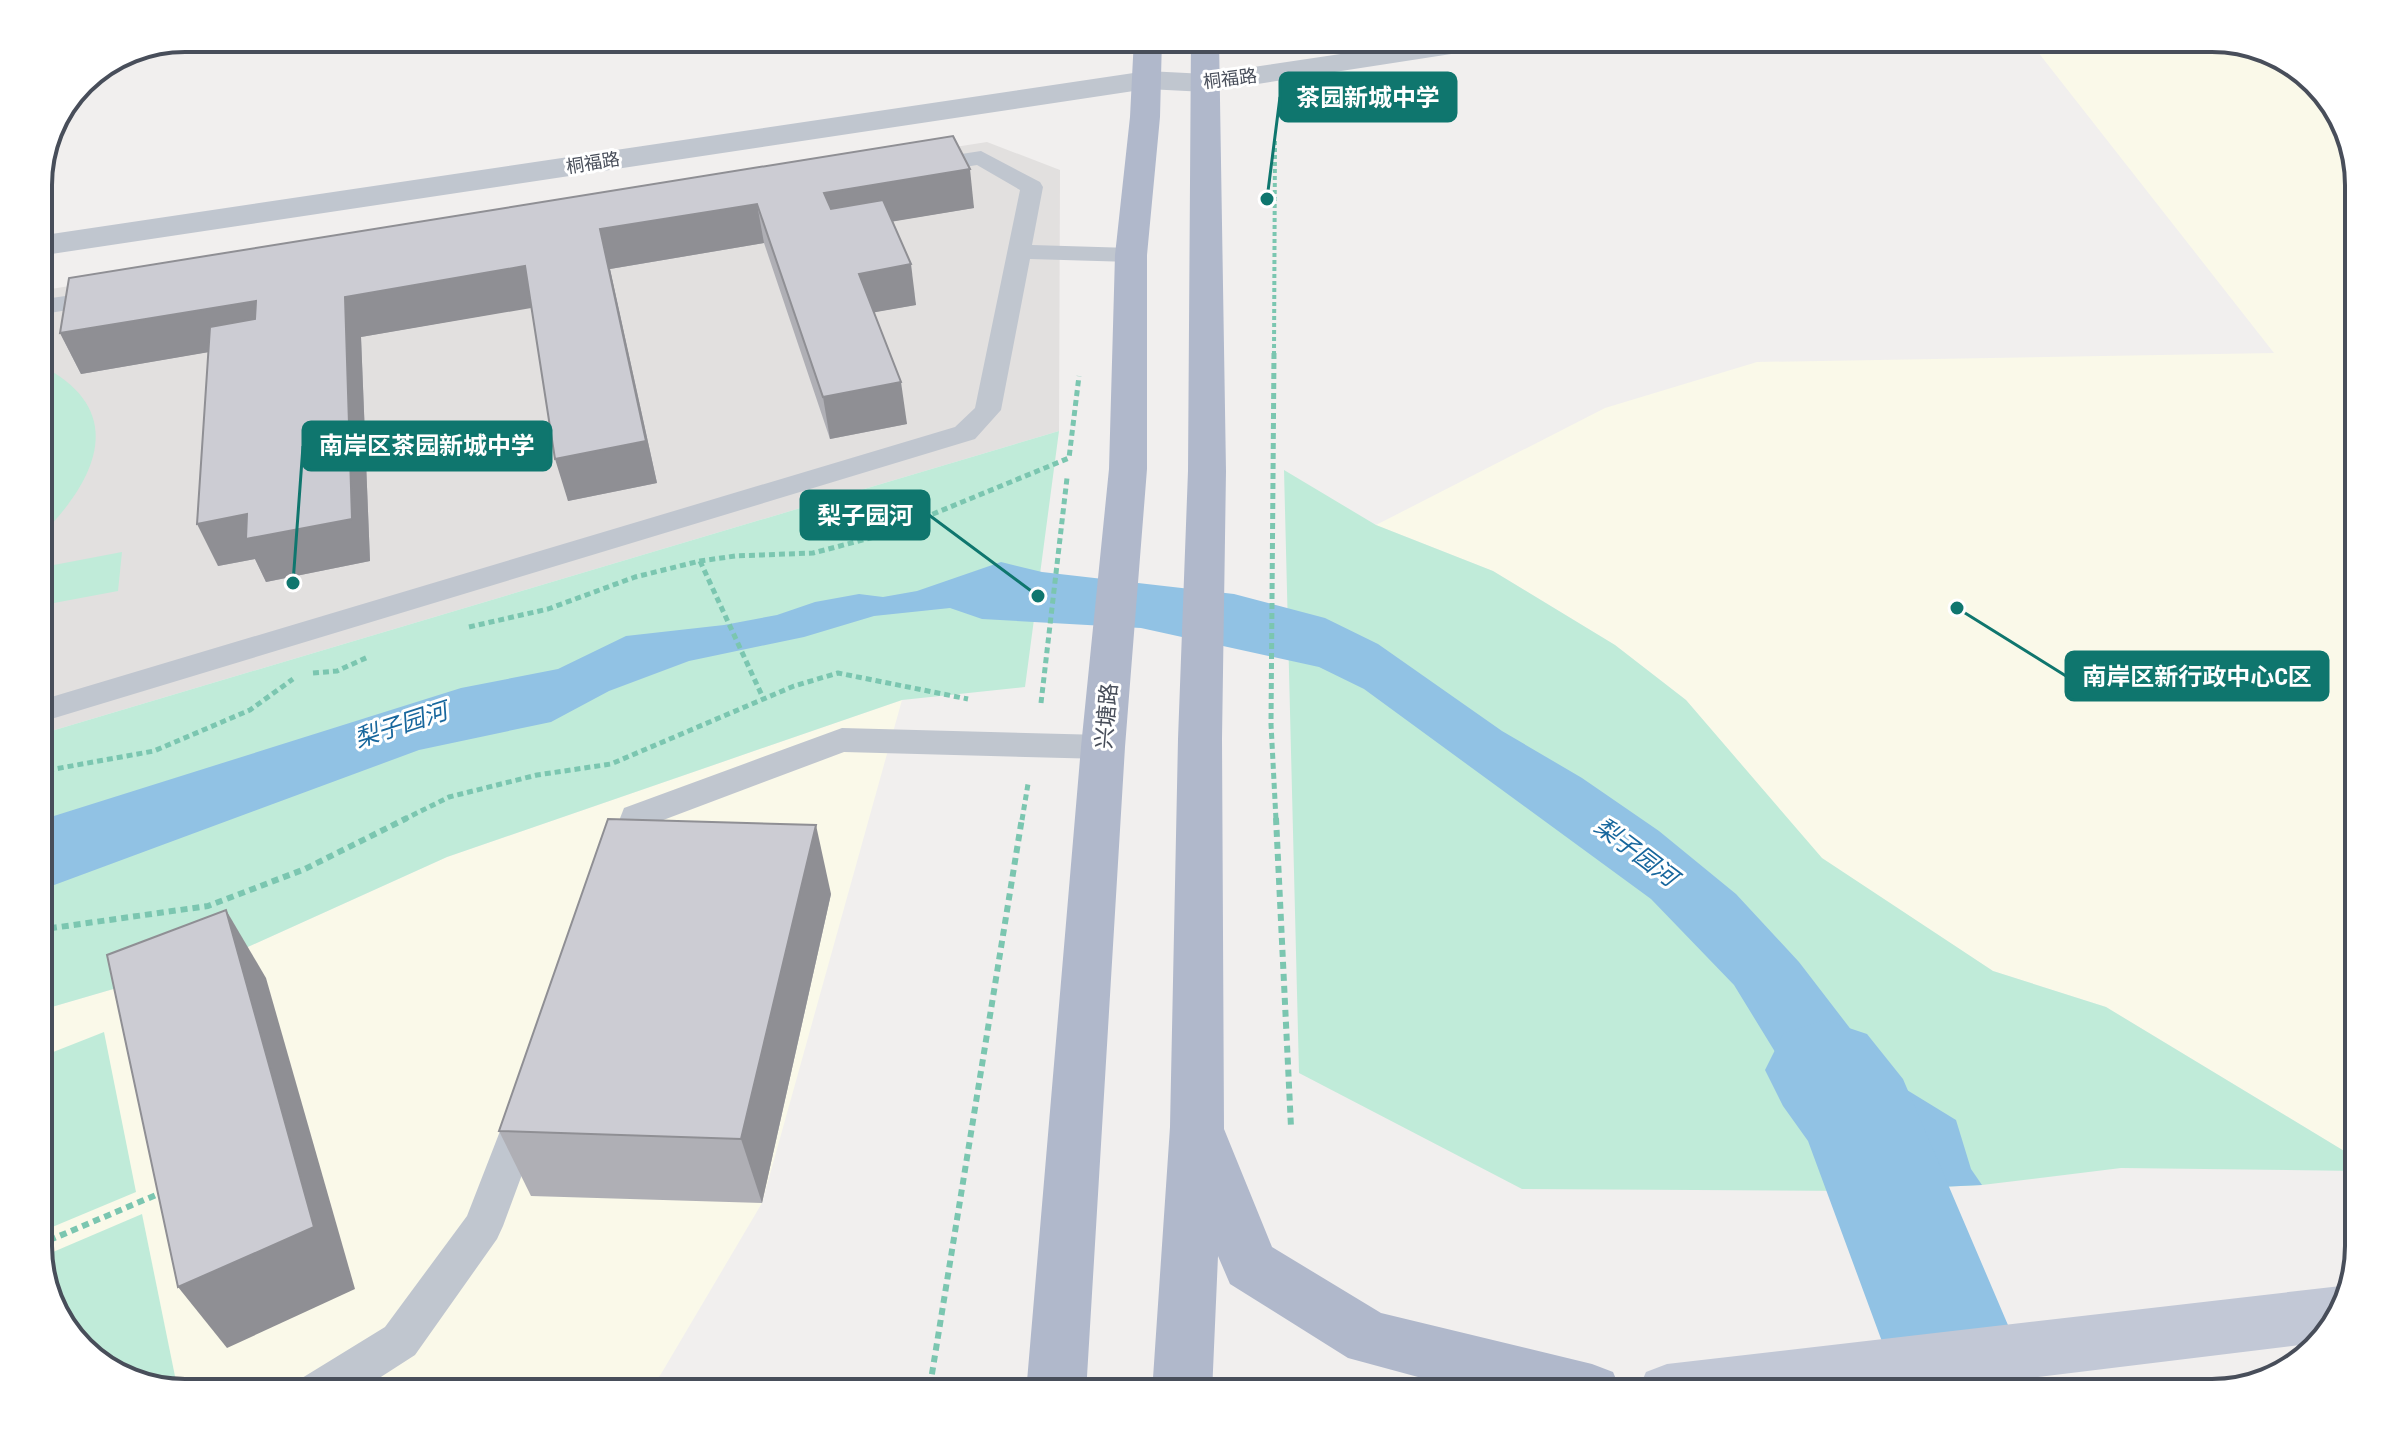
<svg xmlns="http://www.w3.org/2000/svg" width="2397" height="1431" viewBox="0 0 2397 1431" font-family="'Roboto Condensed','Noto Sans SC',sans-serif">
	<rect width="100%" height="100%" fill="#f1efee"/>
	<!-- commercial -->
	<g fill="#faf9e9">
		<path d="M2027 38H2212L2286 58 2339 111 2359 176V1160L2106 1007 1993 971 1821 858 1686 700 1615 645 1493 571 1376 525 1605 408 1757 362 2274 353Z"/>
		<path d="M902 700 762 1203 661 1374 646 1393H185L111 1373 58 1320 38 1255V1011L230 955 447 857Z"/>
	</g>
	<!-- education -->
	<path fill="#e2e0df" d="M987 142 1060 170 1059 431 38 735V291Z"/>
	<!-- green -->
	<g fill="#c0ebd9">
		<path d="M38 364C131 409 97 481 38 538Z"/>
		<path d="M1059 431 1025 687 902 700 447 857 230 955 38 1011V735Z"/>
		<path d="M1284 470 1376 525 1493 571 1615 645 1686 700 1822 858 1993 971 2106 1007 2359 1160V1171L2121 1168 1982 1185 1852 1191 1522 1189 1299 1073Z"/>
		<path d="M122 552 118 591 38 606V568Z"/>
		<path d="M104 1032 136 1192 38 1233V1058Z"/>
		<path d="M142 1214 178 1391 111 1373 58 1320 39 1258Z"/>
	</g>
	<!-- water -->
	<path fill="#91c2e4" d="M1001 562 1042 572 1234 594 1325 618 1378 644 1502 731 1582 778 1659 831 1736 894 1799 962 1889 1079 1956 1120 1971 1169 1982 1185 1852 1191 1850 1163 1834 1153 1830 1123 1799 1091 1734 985 1651 899 1364 689 1319 667 1141 628 982 619 950 608 874 616 804 637 689 661 609 691 551 722 419 750 38 891V821L461 688 558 669 626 636 724 625 777 615 815 602 859 594 883 597 917 591Z"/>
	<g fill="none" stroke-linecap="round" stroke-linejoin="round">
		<!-- river -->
		<path fill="#91c2e4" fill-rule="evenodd" d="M1825 1020 1867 1034 1903 1079 2037 1393H1901L1808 1141 1783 1106 1765 1070 1783 1034Z"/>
		<!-- path-far2 -->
		<path stroke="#7bc6b0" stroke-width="4" stroke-dasharray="4 3" stroke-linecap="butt" d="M1274 355 1275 139"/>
		<!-- path-far1 -->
		<g stroke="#7bc6b0" stroke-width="5" stroke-dasharray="6 4" stroke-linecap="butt">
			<path d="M1274 353 1271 724 1276 820"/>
			<path d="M700 561 764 700"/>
			<path d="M469 627 548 609 635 577 700 561 735 556 813 553 882 535 1069 458 1079 376"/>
			<path d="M313 673 337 671 368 657"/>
			<path d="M1041 703 1067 478"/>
			<path d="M38 772 154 751 250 710 293 679"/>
			<path d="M403 820 449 797 537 775 611 764 794 686 838 673 968 699"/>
			<path d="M1022 820 1028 784"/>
		</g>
		<!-- path -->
		<g stroke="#7bc6b0" stroke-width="6" stroke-dasharray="7 5" stroke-linecap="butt">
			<path d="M1276 818 1291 1127"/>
			<path d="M38 930 208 906 305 869 407 818"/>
			<path d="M38 1245 163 1192"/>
			<path d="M930 1386 1022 818"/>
		</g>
		<!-- service -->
		<g fill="#c0c6cf" fill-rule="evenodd">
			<path d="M981 151 1040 182 1043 187 1032 245 1131 248 1139 250 1143 255 1139 260 1131 262 1030 259 1001 410 975 439 38 723V701L955 427 975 408 1020 190 977 165 922 174 911 167 922 160Z"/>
			<path d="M106 290 115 292 118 297 115 302 38 315V300Z"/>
			<path d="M842 728 1103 735 1115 739 1119 747 1115 755 1103 759 844 752 650 825 632 871 620 875 608 871 603 862 624 808Z"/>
			<path d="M525 1098 539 1103 544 1115 503 1226 497 1239 415 1355 356 1393H295L302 1378 385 1327 467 1216 511 1103Z"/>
		</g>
		<!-- tertiary -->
		<path fill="#c0c6cf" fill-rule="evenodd" d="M1448 38H1517L1513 44 1503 46 1206 92 1147 89 38 256V236L1147 71 1206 74Z"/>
		<!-- secondary -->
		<path fill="#c2c8d6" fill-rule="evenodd" d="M2341 1286 2348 1288 2339 1320 2316 1343 1907 1393H1637L1646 1372 1667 1364Z"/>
		<!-- primary -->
		<g fill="#b0b8cb" fill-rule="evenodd">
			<path d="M1134 38H1162L1160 117 1147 255V469L1125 747 1086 1393H1026L1081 747 1109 469 1115 255 1130 117Z"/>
			<path d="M1191 38H1219L1226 471 1222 739 1224 1129 1272 1247 1381 1313 1592 1364 1613 1372 1622 1393H1477L1348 1358 1230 1284 1218 1256 1212 1393H1152L1170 1127 1178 739 1188 471Z"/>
		</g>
	</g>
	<!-- wall -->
	<g fill="#afafb5">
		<path d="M953 136 974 208 893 221 916 305 874 312 907 424 830 439 764 243 610 269 657 483 568 501 531 307 361 337 370 561 266 582 255 559 218 566 208 352 81 374 60 333Z"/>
		<path d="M831 894 762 1203 531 1196 499 1131Z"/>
	</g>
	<!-- shaded-wall -->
	<g fill="#8f8f94">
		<path d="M970 169 974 208 830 232 824 193Z"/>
		<path d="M757 204 764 243 610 269 657 483 568 501 555 459 600 229Z"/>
		<path d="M911 264 916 305 865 314 859 274Z"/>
		<path d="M525 266 537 307 361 337 370 561 266 582 255 559 218 566 197 524 247 514 345 297Z"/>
		<path d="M256 301 273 341 81 374 60 333Z"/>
		<path d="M901 382 907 424 830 439 823 397Z"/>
		<path d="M816 825 831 894 762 1203 741 1139Z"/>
		<path d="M226 910 266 978 355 1289 227 1348 178 1287Z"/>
	</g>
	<!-- building -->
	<g fill="#ccccd3" stroke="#8f8f94" stroke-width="2">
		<path d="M953 136 970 169 824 193 831 209 883 200 911 264 859 274 901 382 823 397 757 204 600 229 646 441 555 459 525 266 345 297 352 519 246 539 247 514 197 524 210 327 255 319 256 301 60 333 69 278Z"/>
		<path d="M608 819 816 825 741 1139 499 1131Z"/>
		<path d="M226 910 314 1227 178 1287 107 955Z"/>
	</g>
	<g text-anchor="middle" stroke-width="6" stroke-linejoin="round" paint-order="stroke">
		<!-- far-street labels -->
		<g font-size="18" fill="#484e5a" stroke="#fff">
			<text transform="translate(1230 79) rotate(-7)" y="6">桐福路</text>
			<text transform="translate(593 163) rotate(-9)" y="6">桐福路</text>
		</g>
		<!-- street labels -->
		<g font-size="22" fill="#484e5a" stroke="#fff">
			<text transform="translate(1106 716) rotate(-85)" y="8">兴塘路</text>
		</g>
		<!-- water labels -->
		<g font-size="24" font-style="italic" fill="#18679d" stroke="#fff">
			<text transform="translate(401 725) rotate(-18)" y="8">梨子园河</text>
			<text transform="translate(1636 852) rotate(37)" y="8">梨子园河</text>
		</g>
	</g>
	<!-- crop -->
	<path d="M0 0H2397V1431H0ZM185 52H2212A133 133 0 0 1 2345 185V1246A133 133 0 0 1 2212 1379H185A133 133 0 0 1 52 1246V185A133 133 0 0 1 185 52Z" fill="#fff" fill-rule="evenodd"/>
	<path fill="none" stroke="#484e5a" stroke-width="4" d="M185 52H2212A133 133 0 0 1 2345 185V1246A133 133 0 0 1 2212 1379H185A133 133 0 0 1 52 1246V185A133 133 0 0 1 185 52Z"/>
	<!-- callouts -->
	<path fill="none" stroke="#0f766e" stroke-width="3" d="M1267 199L1280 97M293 583L303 446M1038 596L929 515M1957 608L2066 676"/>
	<g fill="#0f766e" stroke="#fff" stroke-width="3">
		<circle cx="1267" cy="199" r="8"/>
		<circle cx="293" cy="583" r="8"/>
		<circle cx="1038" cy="596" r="8"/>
		<circle cx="1957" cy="608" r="8"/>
	</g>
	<g fill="#0f766e" stroke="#0f766e" stroke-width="3">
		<rect x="1280" y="73" width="176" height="48" rx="8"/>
		<rect x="303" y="422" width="248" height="48" rx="8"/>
		<rect x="801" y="491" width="128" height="48" rx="8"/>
		<rect x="2066" y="652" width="262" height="48" rx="8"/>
	</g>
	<g font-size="24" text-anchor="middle" font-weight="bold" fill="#fff">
		<text x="1368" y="106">茶园新城中学</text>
		<text x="427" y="454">南岸区茶园新城中学</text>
		<text x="865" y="524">梨子园河</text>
		<text x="2197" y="685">南岸区新行政中心C区</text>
	</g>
</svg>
